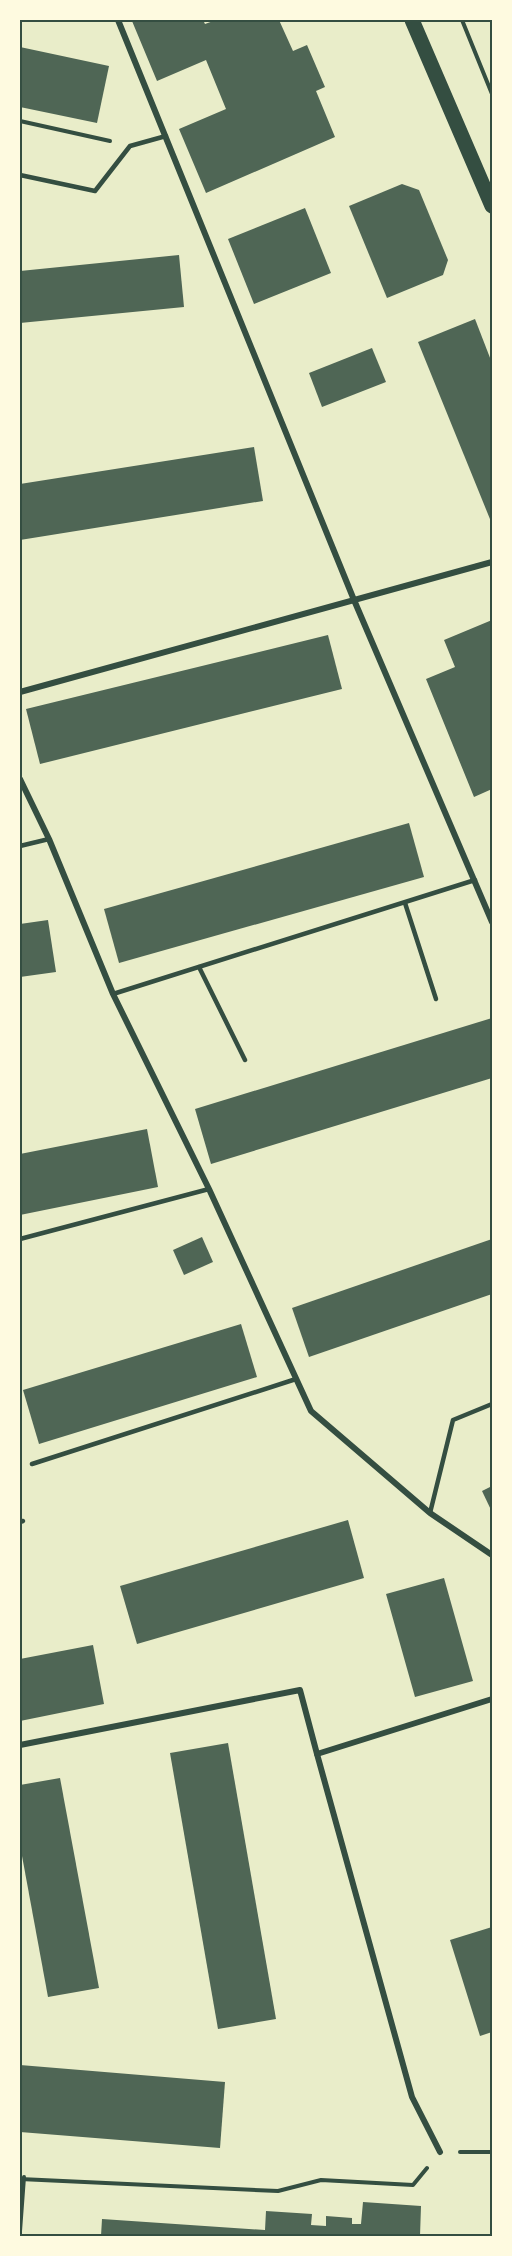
<svg xmlns="http://www.w3.org/2000/svg" width="512" height="2256" viewBox="0 0 512 2256" font-family="Overpass,sans-serif">
	<rect width="100%" height="100%" fill="#e9edc9"/>
	<!-- building -->
	<g fill="#4f6655">
		<path d="M135 20H203L205 24 216 20H279L293 51 307 45 325 87 316 91 335 137 206 193 179 129 226 109 206 60 157 81 132 21Z"/>
		<path d="M20 47 109 66 97 123 20 107Z"/>
		<path d="M402 184 419 190 448 260 443 275 387 298 349 206Z"/>
		<path d="M305 208 331 273 254 304 228 239Z"/>
		<path d="M179 255 184 307 20 323V271Z"/>
		<path d="M475 319 492 363V524L418 342Z"/>
		<path d="M372 348 386 382 322 407 309 373Z"/>
		<path d="M254 447 263 501 20 540V484Z"/>
		<path d="M492 620V789L474 797 426 679 455 667 444 640Z"/>
		<path d="M328 635 342 689 40 764 26 709Z"/>
		<path d="M409 823 424 877 119 963 104 909Z"/>
		<path d="M48 920 56 972 20 977V924Z"/>
		<path d="M492 1018V1078L211 1164 195 1109Z"/>
		<path d="M147 1129 158 1187 20 1215V1154Z"/>
		<path d="M202 1237 213 1262 184 1275 173 1250Z"/>
		<path d="M492 1239V1294L309 1357 292 1308Z"/>
		<path d="M241 1324 257 1377 39 1444 23 1390Z"/>
		<path d="M492 1486V1512L482 1491Z"/>
		<path d="M348 1520 364 1578 137 1644 120 1586Z"/>
		<path d="M444 1578 473 1681 415 1697 386 1594Z"/>
		<path d="M93 1645 104 1704 20 1721V1659Z"/>
		<path d="M228 1743 276 2019 218 2029 170 1753Z"/>
		<path d="M60 1778 99 1988 48 1997 20 1845V1785Z"/>
		<path d="M492 1927V2032L480 2036 450 1940Z"/>
		<path d="M20 2065 225 2082 220 2148 20 2132Z"/>
		<path d="M363 2202 421 2206 420 2236H101L102 2219 265 2230 266 2211 312 2214 311 2225 326 2226V2216L352 2218V2224H361Z"/>
	</g>
	<g fill="none" stroke-linecap="round" stroke-linejoin="round">
		<!-- path -->
		<g stroke="#344e41" stroke-width="4">
			<path d="M462 20 492 94"/>
			<path d="M20 121 110 141"/>
			<path d="M460 2152H492"/>
			<path d="M20 2179 278 2191 321 2180 413 2185 427 2168"/>
			<path d="M20 2231 24 2177"/>
		</g>
		<!-- service -->
		<g stroke="#344e41" stroke-width="4.5">
			<path d="M20 175 95 191 130 146 166 136"/>
			<path d="M20 846 49 839"/>
			<path d="M405 903 436 999"/>
			<path d="M199 967 245 1060"/>
			<path d="M113 994 475 880"/>
			<path d="M20 1239 209 1189"/>
			<path d="M32 1464 296 1379"/>
			<path d="M430 1513 453 1420 492 1404"/>
			<path d="M20 1522 23 1521"/>
		</g>
		<!-- minor -->
		<g stroke="#344e41" stroke-width="6">
			<path d="M118 20 354 600 492 922"/>
			<path d="M20 692 492 562"/>
			<path d="M20 779 49 839 113 994 209 1189 311 1411 430 1513 492 1555"/>
			<path d="M20 1745 300 1690 317 1754 492 1699"/>
			<path d="M317 1754 412 2097 440 2152"/>
		</g>
		<!-- primary -->
		<path stroke="#344e41" stroke-width="15" d="M412 20 492 206"/>
	</g>
	<!-- border -->
	<rect width="512" height="2256" fill="none" stroke="#fefae0" stroke-width="42"/>
	<rect x="21" y="21" width="470" height="2214" fill="none" stroke="#344e41" stroke-width="2"/>
</svg>
